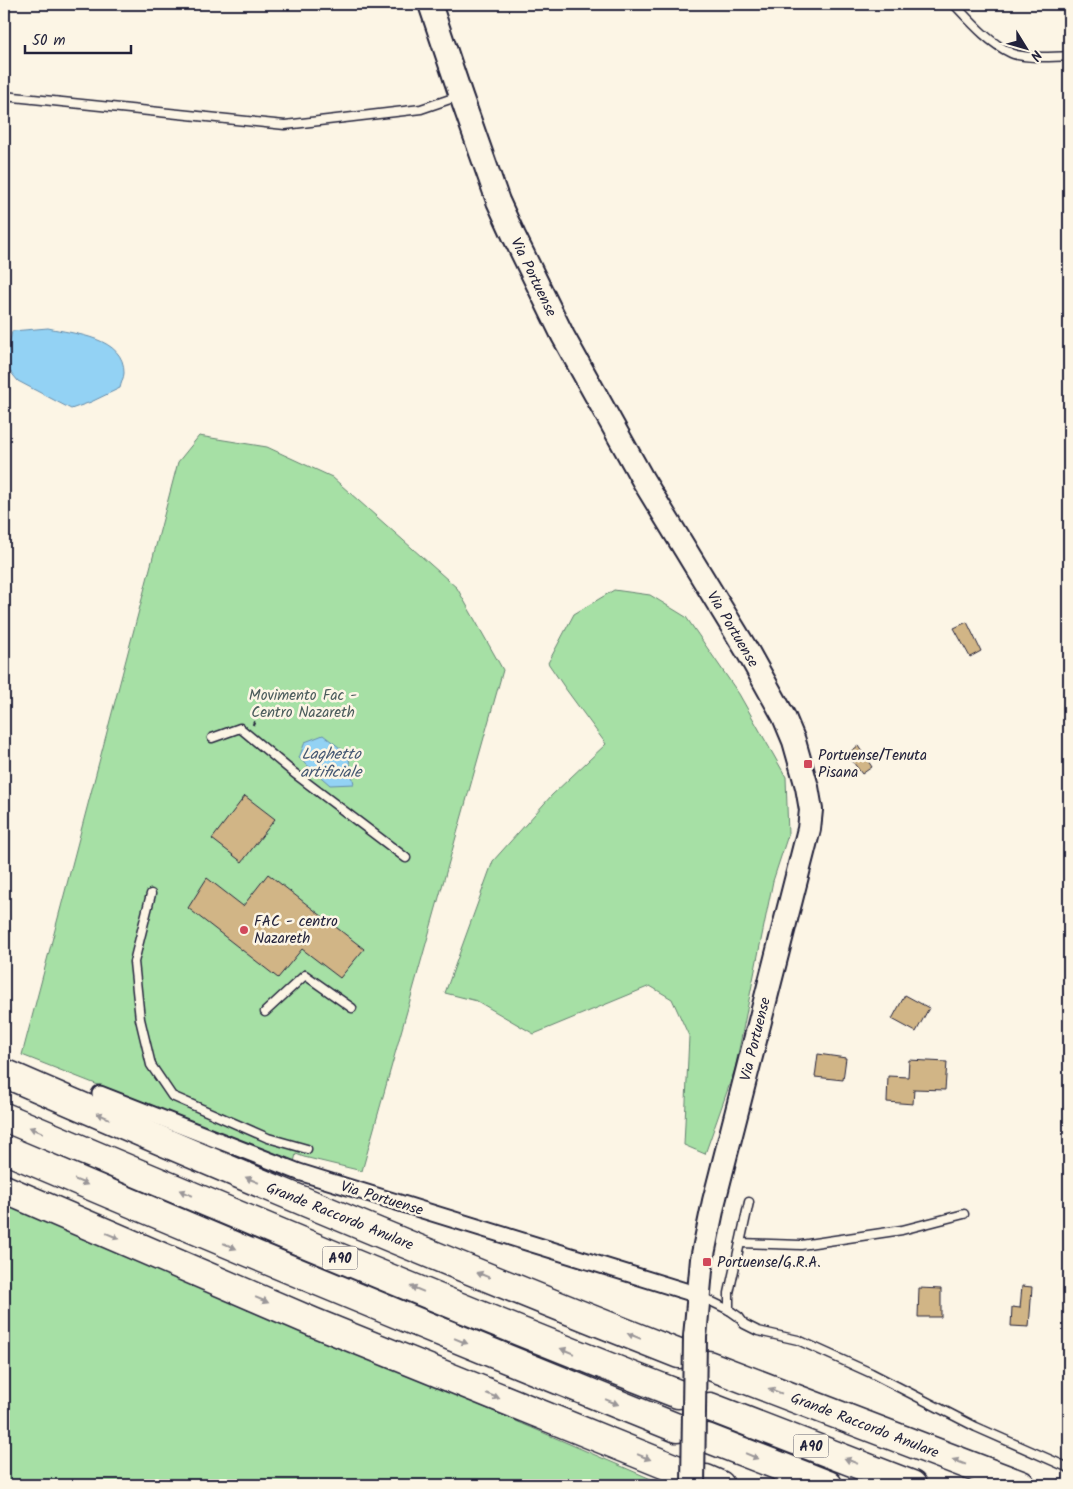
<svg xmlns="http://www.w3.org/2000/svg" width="1073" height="1489" viewBox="0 0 1073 1489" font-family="Kalam,sans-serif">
	<rect width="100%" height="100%" fill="#fcf5e5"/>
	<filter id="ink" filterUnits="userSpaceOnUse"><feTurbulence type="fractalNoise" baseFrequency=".02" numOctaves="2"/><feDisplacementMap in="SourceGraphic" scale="10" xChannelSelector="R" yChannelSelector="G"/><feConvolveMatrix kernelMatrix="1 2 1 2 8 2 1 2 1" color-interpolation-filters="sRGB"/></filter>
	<g filter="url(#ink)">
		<!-- green -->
		<g fill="#a6e0a5" stroke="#648170">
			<path d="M199 436 267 447 332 477 457 588 503 670 362 1171 304 1157 296 1154 294 1162 22 1055 178 462Z"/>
			<path d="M614 590 650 595 686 617 739 694 786 777 788 835 773 881 735 1069 705 1154 684 1145 689 1036 672 999 650 986 534 1034 477 1001 445 993 493 861 552 795 606 744 565 688 548 663 574 614Z"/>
			<path d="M4 1201 665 1485H4Z"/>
		</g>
		<!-- water -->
		<g fill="#93d2f4" stroke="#668caa">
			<path d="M48 328C74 334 125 337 124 373 124 377 121 383 120 388L91 402 71 409 18 381 5 365 12 331Z"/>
			<path d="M323 735 348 754 354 784 330 785 299 758 305 742Z"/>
		</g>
		<!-- building -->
		<g fill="#d1b586" stroke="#22223b">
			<path d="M967 622 981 651 970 657 954 628Z"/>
			<path d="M858 746 872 767 862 774 847 754Z"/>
			<path d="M245 796 275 819 242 862 212 839Z"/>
			<path d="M268 874 364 949 340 978 302 949 278 978 188 908 207 878 243 906Z"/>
			<path d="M905 995 929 1008 916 1032 892 1019Z"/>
			<path d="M818 1054 846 1058 843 1080 815 1077Z"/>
			<path d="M909 1060 947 1062 945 1090 914 1089 913 1104 887 1102 888 1076 908 1077Z"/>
			<path d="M1022 1286 1032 1287 1029 1327 1011 1326 1012 1307 1020 1308Z"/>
			<path d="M919 1288 941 1289V1317H918Z"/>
		</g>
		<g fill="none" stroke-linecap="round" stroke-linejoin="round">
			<defs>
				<g id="service">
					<path d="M954 4C971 22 988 42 1011 53 1024 59 1055 57 1069 56"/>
					<path d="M4 96 285 125 421 109 459 96"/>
					<path d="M212 738 240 728 294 773 406 858"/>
					<path d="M151 894 134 962 140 1019 151 1065 172 1096 268 1138 307 1149"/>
					<path d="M265 1012 305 975 352 1008"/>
					<path d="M740 1243 801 1245 902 1230 964 1214"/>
					<path d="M702 1297 729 1310 739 1317 744 1324 758 1331 798 1340 871 1373 976 1427 1069 1468"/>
					<path d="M729 1310V1293L749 1202"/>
				</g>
				<path id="minor" d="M100 1094 299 1172 698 1295"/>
				<path id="secondary" d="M430 4 461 96 498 201 514 236 563 336 643 480 749 654 784 717 794 741 807 787 811 810 809 829 714 1201 702 1259 695 1337"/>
				<g id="motorway">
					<path d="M4 1073C227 1170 452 1265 679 1354"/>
					<path d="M4 1117C228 1211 451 1306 678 1394"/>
					<path d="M4 1149C227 1244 451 1337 677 1428"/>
					<path d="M4 1189 313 1322 676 1469"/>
					<path d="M708 1365 1021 1485"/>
					<path d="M710 1407 912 1485"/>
					<path d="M707 1438 828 1485"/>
					<path d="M706 1479 720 1485"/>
				</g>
			</defs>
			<!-- service casing -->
			<use href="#service" stroke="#22223b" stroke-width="11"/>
			<!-- minor casing -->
			<use href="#minor" stroke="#22223b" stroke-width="19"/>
			<!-- secondary casing -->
			<use href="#secondary" stroke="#22223b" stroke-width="26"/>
			<!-- motorway casing -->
			<use href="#motorway" stroke="#22223b" stroke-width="31"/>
			<!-- path -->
			<path stroke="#22223b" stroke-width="2.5" stroke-dasharray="4 4" stroke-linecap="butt" d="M253 725 258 712"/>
			<!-- service -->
			<use href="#service" stroke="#fcf5e5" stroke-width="8"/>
			<!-- minor -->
			<use href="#minor" stroke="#fcf5e5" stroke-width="15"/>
			<!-- secondary -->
			<use href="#secondary" stroke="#fcf5e5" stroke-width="22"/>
			<!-- motorway -->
			<use href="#motorway" stroke="#fcf5e5" stroke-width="28"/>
			<defs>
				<path id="secondary-bridge" d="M693 1485 695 1337"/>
			</defs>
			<!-- secondary-bridge casing -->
			<use href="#secondary-bridge" stroke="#22223b" stroke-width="26" stroke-linecap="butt"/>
			<!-- secondary-bridge -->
			<use href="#secondary-bridge" stroke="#fcf5e5" stroke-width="22"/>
		</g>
		<!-- one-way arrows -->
		<defs><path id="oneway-solid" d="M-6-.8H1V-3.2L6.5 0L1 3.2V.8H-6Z" transform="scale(1.25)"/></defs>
		<g fill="#9a9698">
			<use href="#oneway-solid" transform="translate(103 1116) rotate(-157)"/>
			<use href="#oneway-solid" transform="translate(36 1130) rotate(-157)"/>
			<use href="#oneway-solid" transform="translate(252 1180) rotate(-157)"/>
			<use href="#oneway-solid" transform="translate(81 1182) rotate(23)"/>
			<use href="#oneway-solid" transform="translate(186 1193) rotate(-157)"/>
			<use href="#oneway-solid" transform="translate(113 1236) rotate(23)"/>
			<use href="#oneway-solid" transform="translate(230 1246) rotate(23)"/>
			<use href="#oneway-solid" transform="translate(483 1275) rotate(-158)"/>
			<use href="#oneway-solid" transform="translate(417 1289) rotate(-158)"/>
			<use href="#oneway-solid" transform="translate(262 1300) rotate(23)"/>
			<use href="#oneway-solid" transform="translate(634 1336) rotate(-158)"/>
			<use href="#oneway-solid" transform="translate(461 1341) rotate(22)"/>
			<use href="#oneway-solid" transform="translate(567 1351) rotate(-158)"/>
			<use href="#oneway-solid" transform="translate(775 1391) rotate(-159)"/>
			<use href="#oneway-solid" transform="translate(493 1396) rotate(22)"/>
			<use href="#oneway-solid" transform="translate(612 1402) rotate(22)"/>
			<use href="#oneway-solid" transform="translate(752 1456) rotate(22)"/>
			<use href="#oneway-solid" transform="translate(644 1457) rotate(22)"/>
			<use href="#oneway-solid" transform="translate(851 1461) rotate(-158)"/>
			<use href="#oneway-solid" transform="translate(959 1462) rotate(-159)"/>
		</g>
	</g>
	<!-- markers -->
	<g fill="#d1495b" stroke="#fcf5e5" stroke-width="2">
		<rect x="803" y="759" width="10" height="10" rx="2.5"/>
		<circle cx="244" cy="930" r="5"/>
		<rect x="702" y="1257" width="10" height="10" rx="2.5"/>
	</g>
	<g text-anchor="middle" stroke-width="5" stroke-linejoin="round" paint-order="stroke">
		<!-- shield labels -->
		<g fill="#fcf5e5" stroke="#63616e" stroke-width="1">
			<rect x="322.5" y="1246.5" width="35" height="23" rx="4"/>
			<rect x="793.5" y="1434.5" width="35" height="23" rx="4"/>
		</g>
		<g font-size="14" font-weight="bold" fill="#22223b">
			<text x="340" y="1263">A90</text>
			<text x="811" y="1451">A90</text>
		</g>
		<!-- street labels -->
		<g font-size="15" fill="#22223b" stroke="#fcf5e5">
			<text transform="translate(534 277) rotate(64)" y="5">Via Portuense</text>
			<text transform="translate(733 629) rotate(59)" y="5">Via Portuense</text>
			<text transform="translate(755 1039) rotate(-76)" y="5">Via Portuense</text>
			<text transform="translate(382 1198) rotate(17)" y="5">Via Portuense</text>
			<text transform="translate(340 1216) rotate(22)" y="5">Grande Raccordo Anulare</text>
			<text transform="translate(865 1425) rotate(21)" y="5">Grande Raccordo Anulare</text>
		</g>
		<!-- park labels -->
		<g font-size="15" fill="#4a5b5b" stroke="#fcf5e5">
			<text x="303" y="700">Movimento Fac -<tspan x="303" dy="17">Centro Nazareth</tspan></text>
		</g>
		<!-- poi labels -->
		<g font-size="15" fill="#22223b" stroke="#fcf5e5" text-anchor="start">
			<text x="818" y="760">Portuense/Tenuta<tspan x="818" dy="17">Pisana</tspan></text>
			<text x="254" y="926">FAC - centro<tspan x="254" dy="17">Nazareth</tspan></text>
			<text x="717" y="1267">Portuense/G.R.A.</text>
		</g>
		<!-- water labels -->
		<g font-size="16" font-style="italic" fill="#445772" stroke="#fcf5e5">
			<text x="331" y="759">Laghetto<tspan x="331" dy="18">artificiale</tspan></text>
		</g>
	</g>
	<!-- margin -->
	<rect width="1073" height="1489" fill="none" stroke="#fcf5e5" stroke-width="20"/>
	<rect x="10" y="10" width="1053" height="1469" fill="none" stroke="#22223b" stroke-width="2" filter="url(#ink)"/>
	<!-- north arrow -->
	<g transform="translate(1026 48) rotate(127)" stroke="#fcf5e5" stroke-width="4" paint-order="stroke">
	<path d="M0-4L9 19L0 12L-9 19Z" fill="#22223b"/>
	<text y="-8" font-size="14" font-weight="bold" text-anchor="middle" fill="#22223b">N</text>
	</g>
	<!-- scale -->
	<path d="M25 45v8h106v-8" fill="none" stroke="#22223b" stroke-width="2.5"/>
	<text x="32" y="45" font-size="15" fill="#22223b" stroke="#fcf5e5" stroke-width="4" paint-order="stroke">50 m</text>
</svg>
